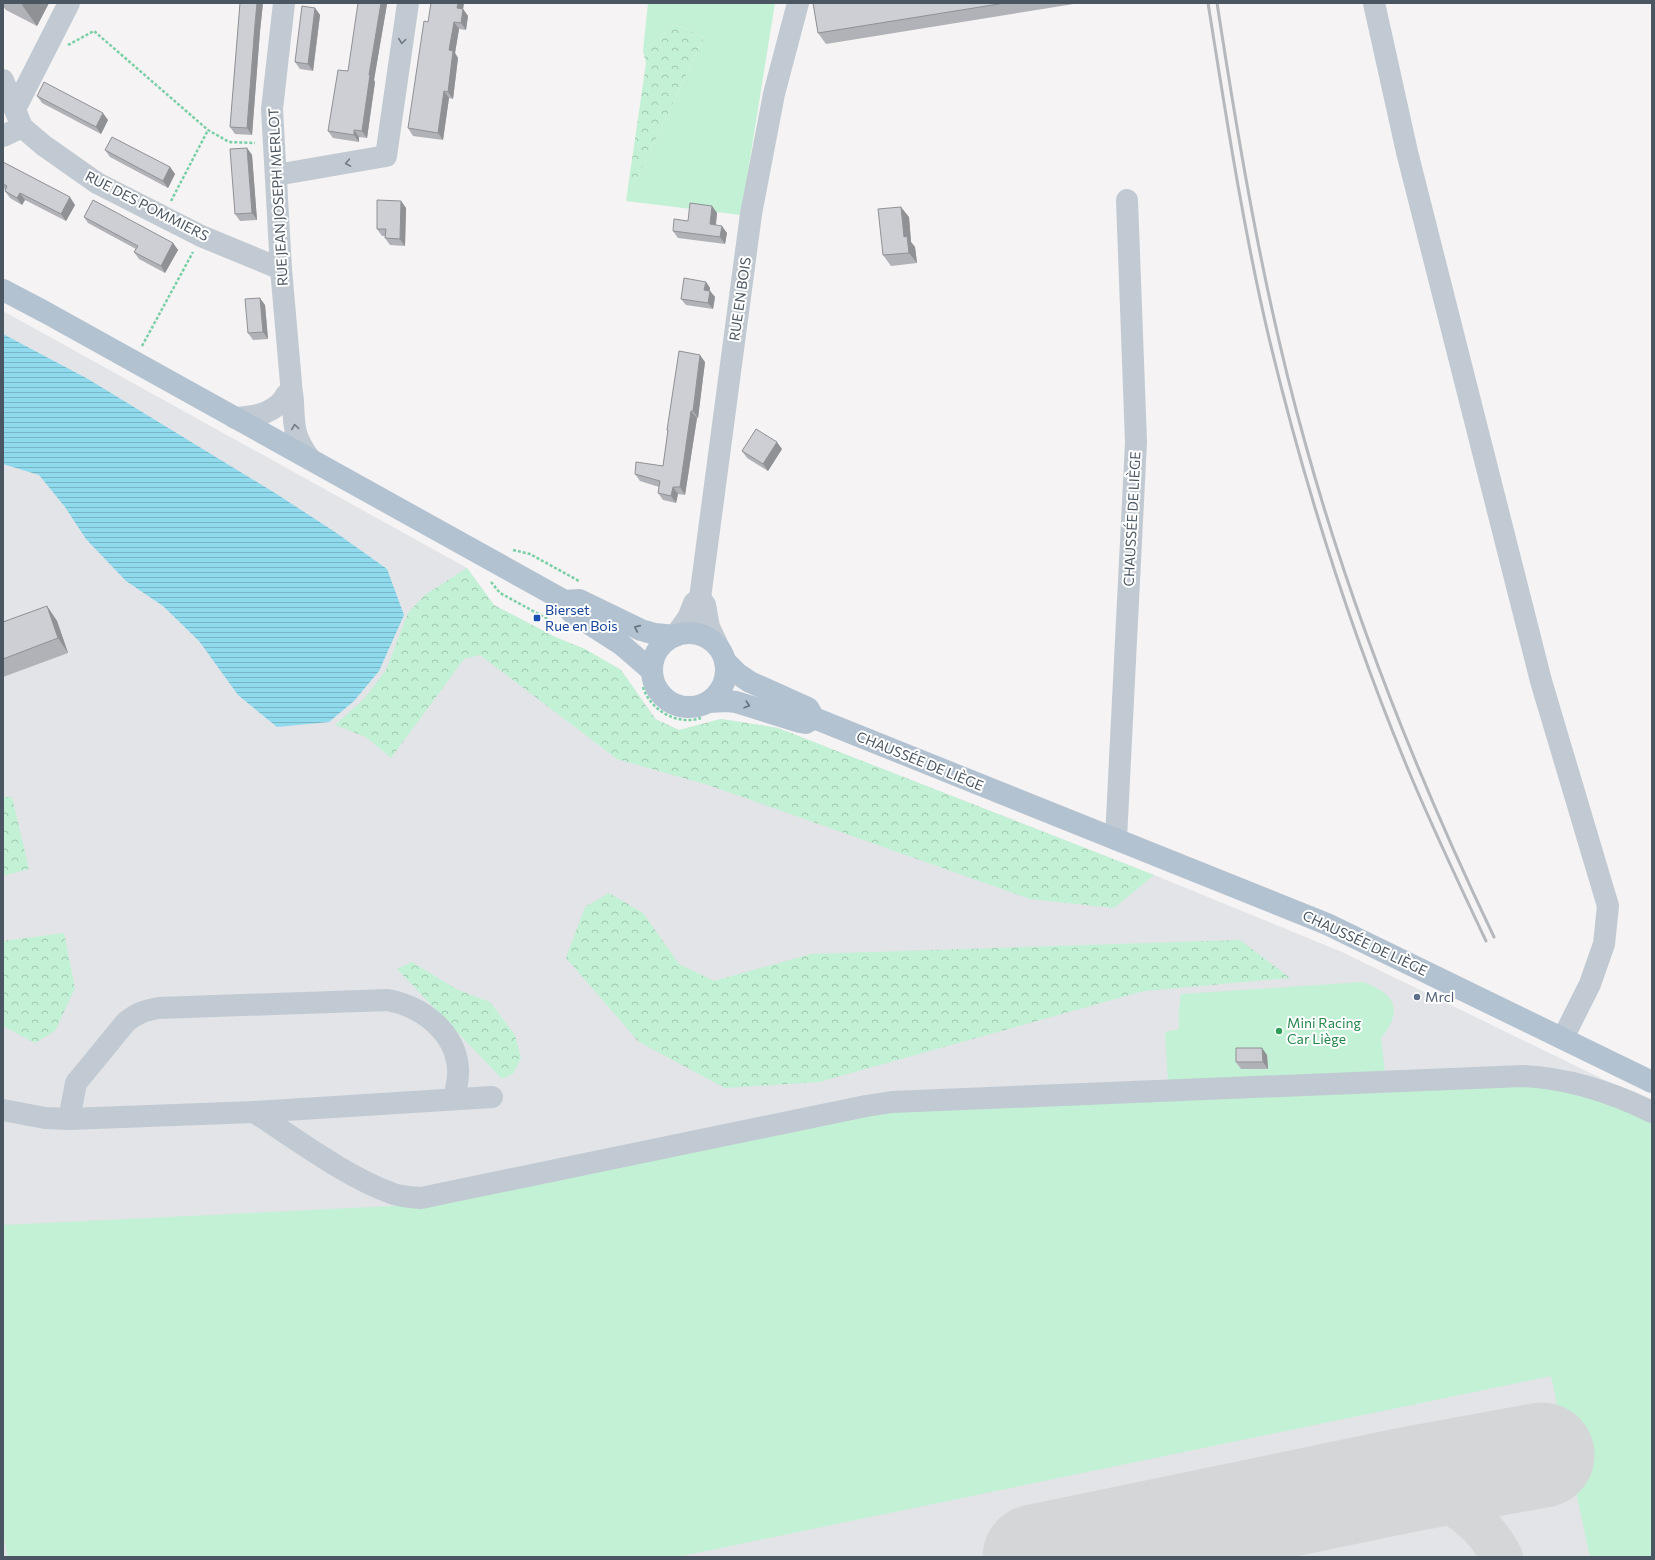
<svg xmlns="http://www.w3.org/2000/svg" width="1655" height="1560" viewBox="0 0 1655 1560" font-family="Commissioner,sans-serif">
	<defs>
		<pattern id="forest-crowns" width="20" height="18" patternUnits="userSpaceOnUse"><rect width="20" height="18" fill="#c3f1d5"/><path d="M2 6a3 3 0 1 1 6 0M12 15a3 3 0 1 1 6 0" fill="none" stroke="#a0c6b0"/></pattern>
		<pattern id="water-rules" width="6" height="5" patternUnits="userSpaceOnUse"><rect width="6" height="5" fill="#90daee"/><path d="M0 2.5h6" fill="none" stroke="#78b4c4"/></pattern>
	</defs>
	<rect width="100%" height="100%" fill="#f5f3f3"/>
	<!-- airport -->
	<path fill="#e2e4e7" d="M3 311 467 568 494 605 555 637 585 649 621 670 656 719 679 730 721 719 778 728 1154 875 1342 952 1652 1103V1557H3Z"/>
	<!-- green -->
	<g fill="#c3f1d5">
		<path d="M648 3H775L741 215 626 201 704 38 676 24 643 51Z"/>
		<path d="M1363 982C1395 994 1404 1009 1381 1038L1385 1073 1168 1082 1165 1032 1179 1029V1010L1181 994Z"/>
		<path d="M1482 1083 1565 1089 1622 1108 1652 1123V1557H1590L1551 1376 677 1557H8L3 1533V1225L412 1205 885 1109Z"/>
	</g>
	<!-- forest -->
	<g fill="url(#forest-crowns)">
		<path d="M676 24 704 38 626 201 646 63 643 51Z"/>
		<path d="M467 568 494 605 555 637 585 649 621 670 655 719 679 730 721 719 778 728 1154 875 1114 908 1030 899 708 785 617 759 480 655 464 659 391 758 366 737 335 725 364 699 386 670 408 613 425 595Z"/>
		<path d="M3 797H12L29 869 3 876Z"/>
		<path d="M609 893 643 913 679 964 714 981 811 954 1240 940 1290 978 1144 991 819 1082 725 1088 639 1042 566 958 585 907Z"/>
		<path d="M64 933 75 988 55 1031 35 1043 3 1026V941Z"/>
		<path d="M412 962 458 990 490 1002 515 1035 521 1058 513 1074 502 1079 397 969Z"/>
	</g>
	<!-- water -->
	<path fill="url(#water-rules)" d="M3 334 88 379 275 493 335 532 387 569 404 615 379 671 354 701 329 722 277 727 238 695 199 641 163 606 126 581 86 539 65 507 39 475 3 464Z"/>
	<g fill="none" stroke-linecap="round" stroke-linejoin="round">
		<!-- taxiway -->
		<path stroke="#d5d6d8" stroke-width="42" d="M1233 1516C1265 1510 1297 1504 1329 1499 1347 1496 1365 1491 1383 1489 1433 1484 1479 1513 1502 1557"/>
		<!-- runway -->
		<path stroke="#d5d6d8" stroke-width="105" d="M1035 1557 1406 1480 1542 1455"/>
		<!-- path -->
		<g stroke="#7ad0a6" stroke-width="2.5" stroke-dasharray="3 2" stroke-linecap="butt">
			<path d="M68 45 94 31 208 130 229 142 255 143"/>
			<path d="M171 201 208 130"/>
			<path d="M142 346 193 252"/>
			<path d="M513 550 530 554 579 581"/>
			<path d="M491 582 500 593 557 624"/>
			<path d="M643 687C650 710 677 726 701 718"/>
		</g>
		<!-- minor -->
		<g stroke="#c1cad2" stroke-width="22">
			<path d="M284 3 272 109 281 269 291 383C291 391 293 395 293 402 294 429 294 437 310 459"/>
			<path d="M1374 3 1407 152 1541 681 1608 906 1604 944 1590 984 1563 1038"/>
			<path d="M3 80 22 127 43 145 97 183 201 236 281 269"/>
			<path d="M15 109 69 3"/>
			<path d="M3 136 22 127"/>
			<path d="M276 175 386 156 408 3"/>
			<path d="M235 418C251 417 268 415 280 403 284 400 285 394 290 392"/>
			<path d="M700 598 705 605 709 627 718 646"/>
			<path d="M675 636 688 618 694 603 700 598 751 214 774 94 798 3"/>
			<path d="M1116 839 1136 442 1127 200"/>
			<path d="M3 1110 45 1118 69 1119 254 1112 492 1097"/>
			<path d="M254 1112C296 1139 345 1176 391 1193 400 1197 411 1197 421 1198L866 1106 892 1102 1522 1076C1568 1078 1611 1092 1652 1112"/>
			<path d="M69 1119 76 1083 126 1022C137 1013 146 1010 159 1008L388 1000C423 1007 455 1032 458 1068 459 1078 456 1089 454 1099"/>
		</g>
		<!-- major -->
		<g stroke="#b3c2d1" stroke-width="22">
			<path d="M3 290 45 312 565 601 571 612 622 645 652 671"/>
			<path d="M565 601 579 600 641 630 655 634 675 636"/>
			<circle cx="689" cy="670" r="37"/>
			<path d="M725 661 738 674 750 682 808 708 814 718 1327 924 1652 1082"/>
			<path d="M708 702 727 701 736 702 800 722 806 723 814 718"/>
		</g>
		<!-- rail -->
		<g stroke="#b5b8bd" stroke-width="3">
			<path d="M1208 3C1226 115 1243 228 1269 338 1305 487 1351 633 1410 774 1434 831 1460 886 1486 941"/>
			<path d="M1217 3C1240 152 1265 301 1306 446 1353 616 1418 778 1494 937"/>
		</g>
	</g>
	<!-- wall -->
	<g fill="#b0b2b7">
		<path d="M3 3H49L37 26 6 10 3 6Z"/>
		<path d="M240 3H263L260 31 252 135 235 134 230 127Z"/>
		<path d="M381 3H386L387 4 374 80 375 82 367 138 359 137V142L333 138 328 131 348 71Z"/>
		<path d="M464 3 463 9 468 16 466 30 459 29 455 53 458 58 453 99 449 98 443 140 413 136 408 128 428 22Z"/>
		<path d="M813 3H1080L826 44 818 33Z"/>
		<path d="M315 8 320 15 313 71 300 69 295 62Z"/>
		<path d="M37 96 108 120 101 134 42 103Z"/>
		<path d="M247 148 252 155 257 220 240 221 235 214Z"/>
		<path d="M105 150 170 167 175 174 168 188 110 157Z"/>
		<path d="M3 162 75 205 66 221 25 200 22 205 10 198 5 191V189L3 188Z"/>
		<path d="M401 201 406 208 405 246 390 245 385 238V236H382L377 229Z"/>
		<path d="M712 206 717 213 716 225 727 233 725 244 678 238 673 231Z"/>
		<path d="M84 217 173 243 178 250 165 273 139 259 134 252 136 249 88 223Z"/>
		<path d="M909 217 911 242 915 247 917 263 891 266 883 255Z"/>
		<path d="M706 282 710 288V291L715 297 713 309 686 305 681 299Z"/>
		<path d="M265 305 268 339 253 340 248 333Z"/>
		<path d="M705 362 698 418H697L685 495 678 494 676 503 663 500 658 493 659 487 640 481 635 474 663 466 668 432 667 430Z"/>
		<path d="M782 449 768 471 747 458 742 451Z"/>
		<path d="M47 606 57 621 68 653 3 677V622Z"/>
		<path d="M1267 1055 1268 1069H1241L1236 1062Z"/>
	</g>
	<!-- shaded-wall -->
	<g fill="#909195">
		<path d="M23 3H49L37 26 22 5Z"/>
		<path d="M257 3H263L260 31 252 135 247 128 255 24Z"/>
		<path d="M381 3H386L387 4 374 80 375 82 367 138 362 131 369 75Z"/>
		<path d="M458 3H464L463 9 468 16 466 30 461 23 457 8Z"/>
		<path d="M315 8 320 15 313 71 308 64Z"/>
		<path d="M454 22 459 29 455 53 458 58 453 99 448 92 449 50Z"/>
		<path d="M444 91 449 98 443 140 438 133Z"/>
		<path d="M103 113 108 120 101 134 96 127Z"/>
		<path d="M354 130 359 137V142L354 135Z"/>
		<path d="M247 148 252 155 257 220 252 213Z"/>
		<path d="M170 167 175 174 168 188 163 181Z"/>
		<path d="M20 193 25 200 22 205 17 198Z"/>
		<path d="M70 197 75 205 66 221 61 214Z"/>
		<path d="M401 201 406 208 405 246 400 239Z"/>
		<path d="M712 206 717 213 715 231 710 224Z"/>
		<path d="M901 207 909 217 911 242 915 247 917 263 909 253 904 237Z"/>
		<path d="M722 226 727 233 725 244 720 237Z"/>
		<path d="M173 243 178 250 165 273 161 266Z"/>
		<path d="M706 282 710 288 709 297 704 290Z"/>
		<path d="M710 291 715 297 713 309 708 303Z"/>
		<path d="M260 298 265 305 268 339 263 332Z"/>
		<path d="M700 355 705 362 698 418 693 411Z"/>
		<path d="M691 411 697 418 685 495 680 487Z"/>
		<path d="M777 442 782 449 768 471 763 464Z"/>
		<path d="M673 487 678 494 676 503 671 496Z"/>
		<path d="M47 606 57 621 68 653 58 638Z"/>
		<path d="M1262 1048 1267 1055 1268 1069 1263 1062Z"/>
	</g>
	<!-- building -->
	<g fill="#cdcfd5" stroke="#909195">
		<path d="M240 3H257L255 24 247 128 230 127Z"/>
		<path d="M358 3H381L369 75H370L362 131 354 130V135L328 131 338 70 348 71Z"/>
		<path d="M431 3H458L457 8 463 9 461 23 454 22 449 50 453 51 448 92 444 91 438 133 408 128 424 21 428 22Z"/>
		<path d="M813 3H1005L818 33Z"/>
		<path d="M302 6 315 8 308 64 295 62Z"/>
		<path d="M44 82 103 113 96 127 37 96Z"/>
		<path d="M112 137 170 167 163 181 105 150Z"/>
		<path d="M247 148 252 213 235 214 230 149Z"/>
		<path d="M3 162 70 197 61 214 20 193 17 198 5 191 7 186 3 184Z"/>
		<path d="M93 200 173 243 161 266 134 252 138 246 84 217Z"/>
		<path d="M377 200 401 201 400 239 385 238 386 229H377Z"/>
		<path d="M690 203 712 206 710 224 722 226 720 237 673 231 674 219 688 221Z"/>
		<path d="M901 207 904 237 907 236 909 253 883 255 878 209Z"/>
		<path d="M684 278 706 282 704 290 710 291 708 303 681 299Z"/>
		<path d="M260 298 263 332 248 333 245 299Z"/>
		<path d="M679 351 700 355 693 411H691L680 487H673L671 496 658 493 660 481 635 474 636 462 663 466 668 430H667Z"/>
		<path d="M756 429 777 442 763 464 742 451Z"/>
		<path d="M47 606 58 638 3 659V622Z"/>
		<path d="M1236 1048H1262L1263 1062H1236Z"/>
	</g>
	<!-- one-way arrows -->
	<defs><path id="oneway-chevron" d="M-2-3.5L2.5 0L-2 3.5" fill="none" stroke-width="1.6" stroke-linecap="round" stroke-linejoin="round"/></defs>
	<g stroke="#6e7983">
		<use href="#oneway-chevron" transform="translate(402 41) rotate(98)"/>
		<use href="#oneway-chevron" transform="translate(348 163) rotate(170)"/>
		<use href="#oneway-chevron" transform="translate(295 427) rotate(-98)"/>
	</g>
	<g stroke="#64717d">
		<use href="#oneway-chevron" transform="translate(637 628) rotate(-156)"/>
		<use href="#oneway-chevron" transform="translate(747 705) rotate(18)"/>
	</g>
	<!-- markers -->
	<rect fill="#1a4fb4" stroke="#fff" stroke-width="1.5" x="533" y="614" width="8" height="8" rx="2"/>
	<circle fill="#5c6f8a" stroke="#fff" stroke-width="1.5" cx="1417" cy="997" r="4"/>
	<circle fill="#2e9e5b" stroke="#fff" stroke-width="1.5" cx="1279" cy="1031" r="4"/>
	<g text-anchor="middle" stroke-width="4" stroke-linejoin="round" paint-order="stroke">
		<!-- street labels -->
		<g font-size="14" fill="#4a5661" stroke="#fff">
			<text transform="translate(278 197) rotate(-93)" y="5">RUE JEAN JOSEPH MERLOT</text>
			<text transform="translate(147 206) rotate(27)" y="5">RUE DES POMMIERS</text>
			<text transform="translate(740 299) rotate(-82)" y="5">RUE EN BOIS</text>
			<text transform="translate(1132 519) rotate(-87)" y="5">CHAUSSÉE DE LIÈGE</text>
			<text transform="translate(920 761) rotate(22)" y="5">CHAUSSÉE DE LIÈGE</text>
			<text transform="translate(1365 943) rotate(25)" y="5">CHAUSSÉE DE LIÈGE</text>
		</g>
		<!-- transit labels -->
		<g font-size="14" fill="#164399" stroke="#fff" text-anchor="start">
			<text x="545" y="615">Bierset<tspan x="545" dy="16">Rue en Bois</tspan></text>
		</g>
		<!-- service labels -->
		<g font-size="14" fill="#4e5e75" stroke="#fff" text-anchor="start">
			<text x="1425" y="1002">Mrcl</text>
		</g>
		<!-- leisure labels -->
		<g font-size="14" fill="#27864d" stroke="#fff" text-anchor="start">
			<text x="1287" y="1028">Mini Racing<tspan x="1287" dy="16">Car Liège</tspan></text>
		</g>
	</g>
	<!-- border -->
	<rect width="1655" height="1560" fill="none" stroke="#4a5661" stroke-width="8"/>
</svg>
